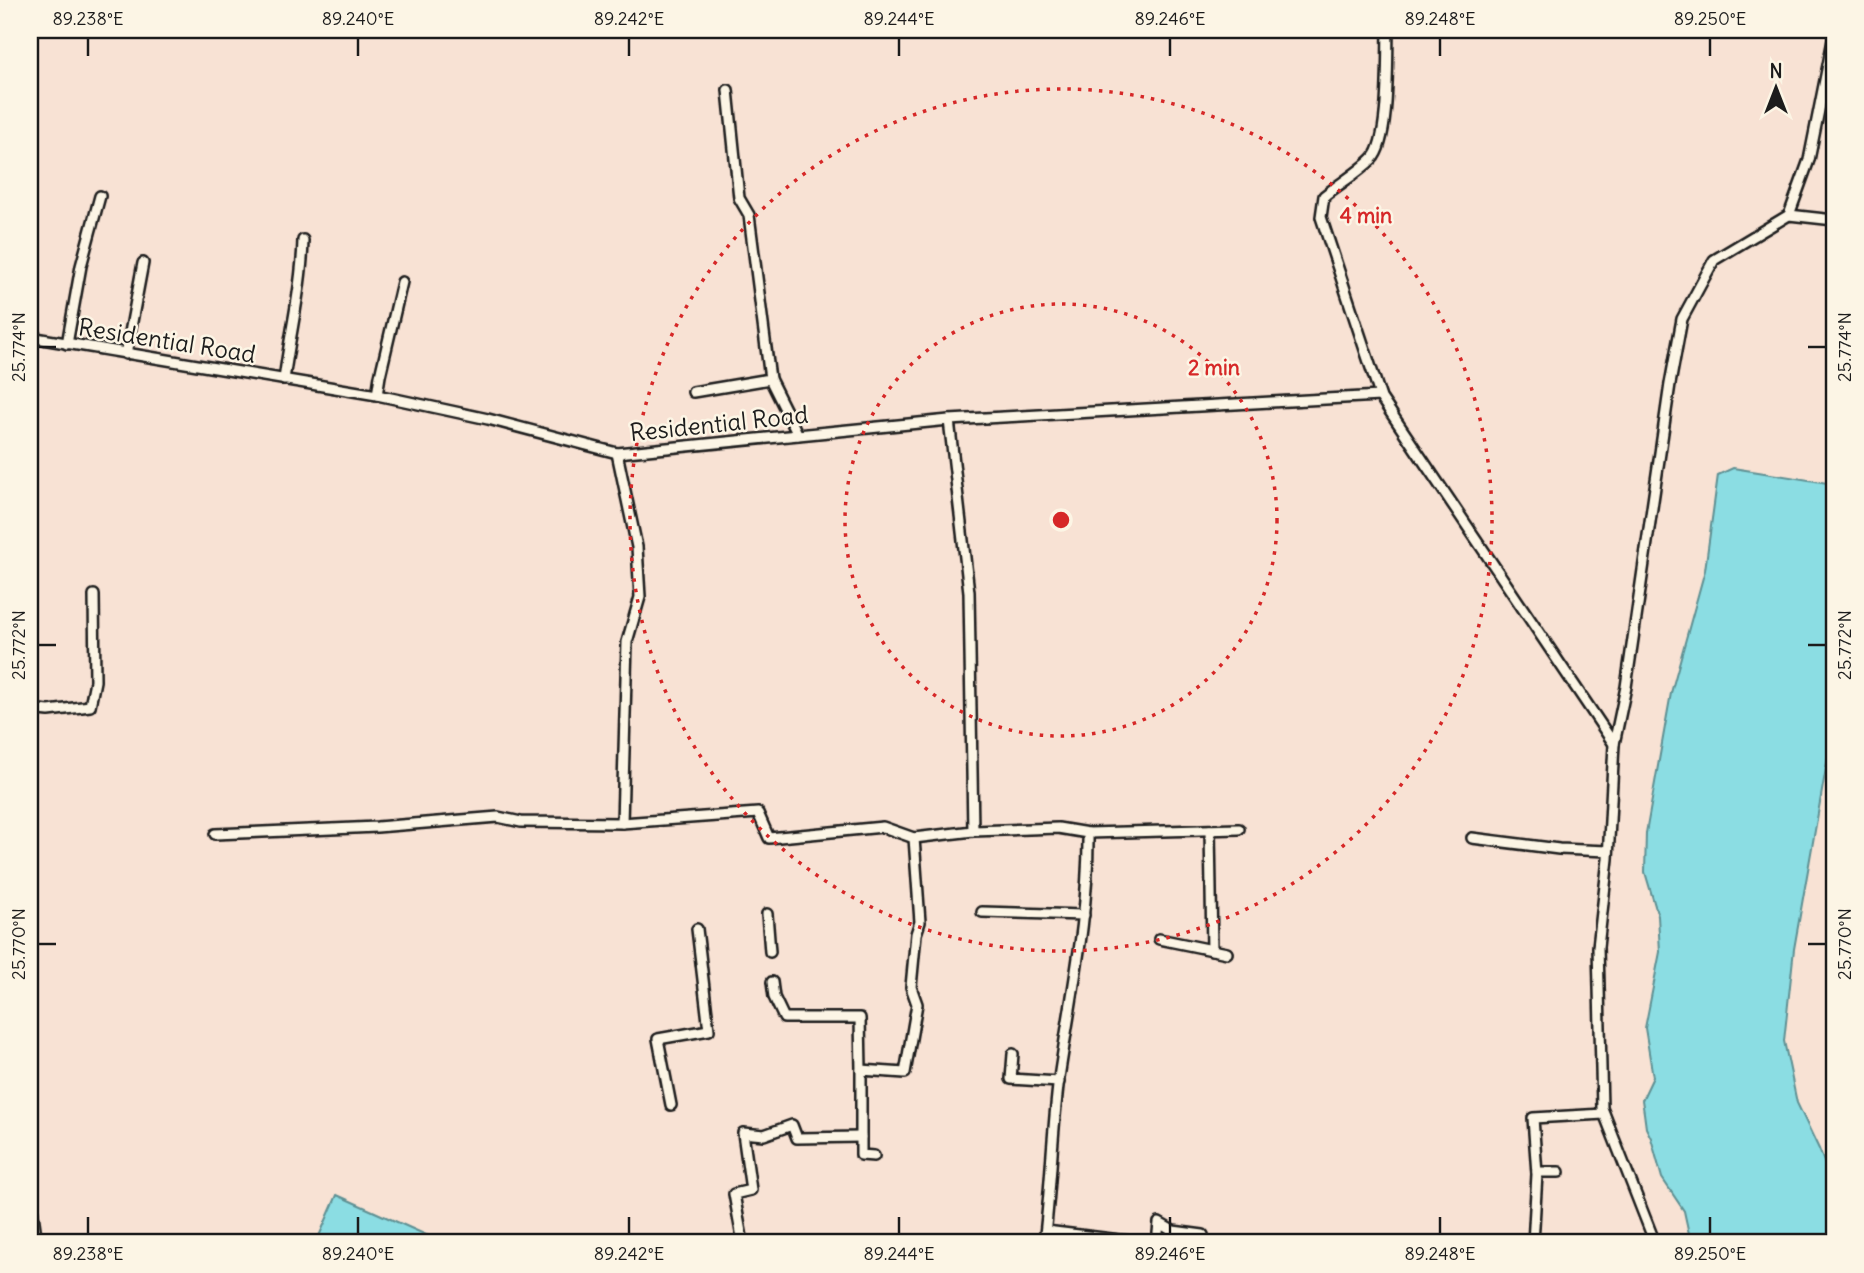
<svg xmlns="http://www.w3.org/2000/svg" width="1864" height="1273" viewBox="0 0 1864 1273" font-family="Delius,sans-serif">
	<rect width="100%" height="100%" fill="#f8e2d4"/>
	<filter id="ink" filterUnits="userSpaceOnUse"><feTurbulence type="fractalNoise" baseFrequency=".0143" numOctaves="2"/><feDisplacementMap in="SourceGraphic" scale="14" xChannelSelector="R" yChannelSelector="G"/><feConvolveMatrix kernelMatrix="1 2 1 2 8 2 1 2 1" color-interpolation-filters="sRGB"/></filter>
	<g filter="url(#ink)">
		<!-- water -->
		<g fill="#8bdde3" stroke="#5f9093" stroke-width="2">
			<path d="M1733 468 1834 484V723L1794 949 1784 1041 1797 1103 1819 1149 1834 1188V1243H1691L1684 1211 1662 1178 1651 1138 1646 1128 1644 1113 1642 1100 1653 1077 1645 1028 1660 952 1658 916 1645 872 1646 833 1671 693 1705 570 1718 475Z"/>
			<path d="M337 1195 444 1243H316Z"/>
		</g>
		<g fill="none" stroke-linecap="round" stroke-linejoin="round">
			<defs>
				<g id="minor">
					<path d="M1388 30C1387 57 1390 141 1372 159 1358 173 1339 184 1324 196L1321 217 1381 398 1614 744 1608 859 1598 947 1602 1108 1655 1243"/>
					<path d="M728 90 739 198 749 215 770 379 798 435"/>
					<path d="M1789 215 1809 160 1834 35"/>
					<path d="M30 337 377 395 488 419 617 453 949 420 1380 396"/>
					<path d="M67 344 81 266 100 196"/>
					<path d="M126 354 143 263"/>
					<path d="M284 380C290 333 302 287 303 240"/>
					<path d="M693 392 770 379"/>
					<path d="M377 395 380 376 402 282"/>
					<path d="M949 420 969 592 973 831 1058 828 1088 833C1089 915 1071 996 1059 1078 1052 1132 1051 1188 1044 1243"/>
					<path d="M617 453 637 547 640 597 627 642 622 823"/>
					<path d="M30 709 49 711 90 706 95 681 94 595"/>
					<path d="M1614 744 1626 687 1670 384 1682 319 1714 260 1789 215 1834 220"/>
					<path d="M1210 830 1212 950"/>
					<path d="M1088 833 1239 829"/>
					<path d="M215 834 377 827 498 817 521 822 622 823 758 813 769 838 883 827 914 838 973 831"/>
					<path d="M1472 838 1559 849 1608 851"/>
					<path d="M982 912 1084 915"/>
					<path d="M767 914 770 952"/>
					<path d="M1159 939 1227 953"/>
					<path d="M772 982 774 997 784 1018H860L861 1070"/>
					<path d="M1013 1054 1011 1079 1059 1082"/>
					<path d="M671 1105 658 1039 709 1030 697 929"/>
					<path d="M874 1156 861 1155V1070L905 1073 917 1004 911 987 916 934 920 922 914 838"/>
					<path d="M1537 1172H1559"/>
					<path d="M30 1193 37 1243"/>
					<path d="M1046 1231 1145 1243"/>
					<path d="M743 1243 734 1194 751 1190 743 1133 764 1135 792 1125 797 1138 861 1137"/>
					<path d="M1157 1243 1159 1223 1173 1231 1203 1235"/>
					<path d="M1533 1243 1537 1174 1533 1118 1604 1114"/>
				</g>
			</defs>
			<!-- minor casing -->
			<use href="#minor" stroke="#1c1c1c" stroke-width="14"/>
			<!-- minor -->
			<use href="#minor" stroke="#fcf5e5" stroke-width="9"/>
		</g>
	</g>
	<!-- ticks -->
	<path fill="none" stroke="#1c1c1c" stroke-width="2.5" d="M88 38V56M358 38V56M629 38V56M899 38V56M1170 38V56M1440 38V56M1710 38V56M38 347H56M1808 347H1826M38 645H56M1808 645H1826M38 944H56M1808 944H1826M88 1217V1234M358 1217V1234M629 1217V1234M899 1217V1234M1170 1217V1234M1440 1217V1234M1710 1217V1234"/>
	<!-- distance rings -->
	<g fill="none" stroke="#d62828" stroke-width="3.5" stroke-dasharray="3.5 7">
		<circle cx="1061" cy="520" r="216"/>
		<circle cx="1061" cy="520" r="431"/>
	</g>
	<g text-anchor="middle" stroke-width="5" stroke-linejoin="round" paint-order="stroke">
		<!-- street labels -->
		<g font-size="24" fill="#1c1c1c" stroke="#fcf5e5">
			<text transform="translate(167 341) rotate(9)" y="8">Residential Road</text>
			<text transform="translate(719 424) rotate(-6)" y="8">Residential Road</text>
		</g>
	</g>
	<circle cx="1061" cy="520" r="10" fill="#d62828" stroke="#fcf5e5" stroke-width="3.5"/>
	<g font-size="21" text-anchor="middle" font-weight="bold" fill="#d62828" stroke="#fcf5e5" stroke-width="5" stroke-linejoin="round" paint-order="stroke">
		<text x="1366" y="223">4 min</text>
		<text x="1214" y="375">2 min</text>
	</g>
	<!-- margin -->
	<rect width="1864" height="1273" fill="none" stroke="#fcf5e5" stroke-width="77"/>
	<!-- north arrow -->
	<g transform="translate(1776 88)" stroke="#fcf5e5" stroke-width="5" paint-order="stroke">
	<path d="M0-5L12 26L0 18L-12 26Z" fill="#1c1c1c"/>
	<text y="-10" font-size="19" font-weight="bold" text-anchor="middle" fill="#1c1c1c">N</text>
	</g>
	<rect x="38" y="38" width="1788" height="1196" fill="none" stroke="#1c1c1c" stroke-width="2.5"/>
	<g font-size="18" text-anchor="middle" fill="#1c1c1c">
		<text x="88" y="25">89.238°E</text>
		<text x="358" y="25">89.240°E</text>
		<text x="629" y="25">89.242°E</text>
		<text x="899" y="25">89.244°E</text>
		<text x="1170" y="25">89.246°E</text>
		<text x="1440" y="25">89.248°E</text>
		<text x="1710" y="25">89.250°E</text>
		<text transform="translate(19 347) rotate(-90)" y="6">25.774°N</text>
		<text transform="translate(1845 347) rotate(-90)" y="6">25.774°N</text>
		<text transform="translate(19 645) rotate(-90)" y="6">25.772°N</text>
		<text transform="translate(1845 645) rotate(-90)" y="6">25.772°N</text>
		<text transform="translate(19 944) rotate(-90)" y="6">25.770°N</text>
		<text transform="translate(1845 944) rotate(-90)" y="6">25.770°N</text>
		<text x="88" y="1260">89.238°E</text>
		<text x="358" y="1260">89.240°E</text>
		<text x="629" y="1260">89.242°E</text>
		<text x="899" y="1260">89.244°E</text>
		<text x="1170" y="1260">89.246°E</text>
		<text x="1440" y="1260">89.248°E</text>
		<text x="1710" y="1260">89.250°E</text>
	</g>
</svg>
